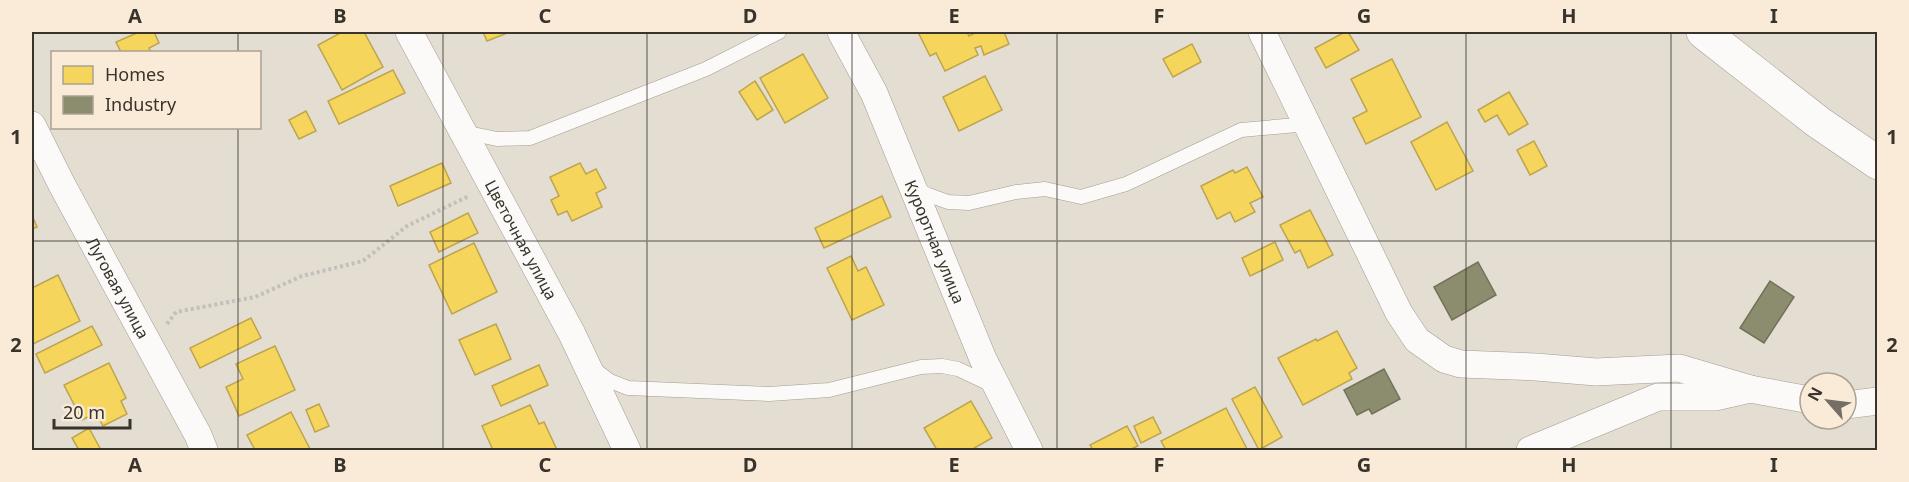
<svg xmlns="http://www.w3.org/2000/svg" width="1909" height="482" viewBox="0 0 1909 482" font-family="'Noto Sans',sans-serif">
	<rect width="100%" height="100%" fill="#e3ddd2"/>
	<!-- homes -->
	<g fill="#f6d55c" stroke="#bda44d" stroke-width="1.5">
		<path d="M139 32H154L159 43 149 48 151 52H121L116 42Z"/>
		<path d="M342 32H364L383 67 342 90 318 45Z"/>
		<path d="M483 32H510L487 41Z"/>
		<path d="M918 32H967L969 36 975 33V32H1004L1009 44 984 55 981 46 975 48 978 55 945 71 936 53 930 56Z"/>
		<path d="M1345 32H1348L1359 50 1326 68 1315 48Z"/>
		<path d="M1192 44 1201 62 1173 77 1163 59Z"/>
		<path d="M803 54 828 98 785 123 760 78Z"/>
		<path d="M1392 59 1421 117 1366 144 1353 118 1367 111 1351 79Z"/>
		<path d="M393 70 405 93 339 124 328 101Z"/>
		<path d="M985 76 1002 110 959 131 943 97Z"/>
		<path d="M755 81 773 110 757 120 739 92Z"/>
		<path d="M1509 92 1528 124 1509 135 1497 115 1485 122 1478 110Z"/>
		<path d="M306 111 316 131 299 139 289 120Z"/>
		<path d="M1447 122 1473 171 1436 190 1411 142Z"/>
		<path d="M1534 141 1547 166 1530 175 1517 150Z"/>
		<path d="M442 163 451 183 398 206 390 186Z"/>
		<path d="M580 163 586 174 596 169 606 188 596 193 602 207 572 221 567 211 558 215 551 200 559 196 550 177Z"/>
		<path d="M1247 167 1263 197 1250 203 1255 212 1235 222 1230 212 1217 219 1201 186 1233 170 1235 173Z"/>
		<path d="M882 196 891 217 824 248 815 228Z"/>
		<path d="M1310 210 1333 255 1308 268 1300 250 1295 253 1280 225Z"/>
		<path d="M468 213 478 233 439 252 430 232Z"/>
		<path d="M32 215 37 227 32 229Z"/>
		<path d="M1275 242 1283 260 1250 276 1242 258Z"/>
		<path d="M474 243 497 292 452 314 429 265Z"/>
		<path d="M851 256 858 271 866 267 884 305 852 320 827 268Z"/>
		<path d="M58 275 80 321 33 344 32 341V288Z"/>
		<path d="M251 318 261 338 200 368 190 348Z"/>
		<path d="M496 324 511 359 475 375 459 340Z"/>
		<path d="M92 326 102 345 45 373 36 354Z"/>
		<path d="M1337 331 1357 368 1349 373 1352 379 1303 405 1278 358 1316 339 1317 341Z"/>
		<path d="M275 346 295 390 239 416 226 387 243 379 236 364Z"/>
		<path d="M109 363 126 398 121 401 127 414 103 426 96 413 82 420 64 385Z"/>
		<path d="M539 365 548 385 501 406 492 386Z"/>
		<path d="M1255 387 1282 437 1259 450 1232 399Z"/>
		<path d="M971 401 992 438 971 450H937L924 428Z"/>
		<path d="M319 404 329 426 315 432 306 410Z"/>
		<path d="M530 405 539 424 544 422 557 450H493L482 426Z"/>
		<path d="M1226 408 1247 449 1166 450 1161 441Z"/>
		<path d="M291 412 310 449 255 450 247 435Z"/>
		<path d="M1153 417 1161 433 1141 443 1134 426Z"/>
		<path d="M1127 426 1138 446 1129 450H1093L1090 445Z"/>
		<path d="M89 428 101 450H79L72 438Z"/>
	</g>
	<!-- industry -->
	<g fill="#8c8c6e" stroke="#73715a" stroke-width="1.5">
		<path d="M1478 262 1496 295 1452 320 1434 287Z"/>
		<path d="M1770 281 1794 297 1764 343 1740 328Z"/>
		<path d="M1384 369 1400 399 1372 414 1369 409 1357 415 1344 390Z"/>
	</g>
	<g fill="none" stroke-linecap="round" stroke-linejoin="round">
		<defs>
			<g id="lane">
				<path d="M465 129 473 134 497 139 530 138 706 69 779 32"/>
				<path d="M915 187 926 194 948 202 969 203 1016 192 1045 189 1081 197 1126 184 1241 130 1308 124"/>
				<path d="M594 369 610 381 628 388 769 394 829 390 921 367 942 366 958 369 994 386"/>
			</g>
			<g id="street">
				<path id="s1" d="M409 32 572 334 627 450"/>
				<path id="s2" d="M841 32 874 93 983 359 1029 450"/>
				<path d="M1262 32 1399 313 1417 340 1444 359 1461 364 1536 367 1596 372 1679 368 1750 389"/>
				<path id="s3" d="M32 125 62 185 198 435 204 450"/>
				<path d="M1846 405 1878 401"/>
				<path d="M1530 450 1658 397H1715L1750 389 1810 400"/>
			</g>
			<path id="secondary" d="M1703 32 1818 122 1878 163"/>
		</defs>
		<!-- lane casing -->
		<use href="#lane" stroke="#a39d95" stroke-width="15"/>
		<!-- street casing -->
		<use href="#street" stroke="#a39d95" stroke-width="28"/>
		<!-- secondary casing -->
		<use href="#secondary" stroke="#a39d95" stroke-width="34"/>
		<!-- path -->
		<path stroke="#c3c0bc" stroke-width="4" stroke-dasharray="3 3" stroke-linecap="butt" d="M167 324 176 312 255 297 302 276 363 261 407 226 469 196"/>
		<!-- lane -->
		<use href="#lane" stroke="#fbfaf8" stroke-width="14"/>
		<!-- street -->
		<use href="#street" stroke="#fbfaf8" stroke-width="27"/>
		<!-- secondary -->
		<use href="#secondary" stroke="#fbfaf8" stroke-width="33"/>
	</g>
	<!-- grid -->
	<path fill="none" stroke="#38332b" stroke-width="1.5" stroke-opacity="0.55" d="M238 32V52M443 32V450M647 32V450M852 32V450M1057 32V450M1262 32V450M1466 32V450M1671 32V450M238 128V450M32 241H1878"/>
	<g text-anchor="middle" stroke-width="6" stroke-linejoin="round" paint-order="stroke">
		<!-- street labels -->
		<g font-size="16" fill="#38332b" stroke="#f9ebd7">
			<text dy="6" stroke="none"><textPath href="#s1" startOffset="236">Цветочная улица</textPath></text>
			<text dy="6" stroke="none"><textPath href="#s2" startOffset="230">Курортная улица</textPath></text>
			<text dy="6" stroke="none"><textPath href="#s3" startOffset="184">Луговая улица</textPath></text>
		</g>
	</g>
	<!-- border -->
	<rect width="1909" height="482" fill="none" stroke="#f9ebd7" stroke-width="66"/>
	<!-- legend -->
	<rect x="51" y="51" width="210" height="78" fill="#f9ebd7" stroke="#aca192" stroke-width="1.5"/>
	<rect x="63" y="66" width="30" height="18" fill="#f6d55c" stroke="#aca192" stroke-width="1.5"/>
	<text x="105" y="81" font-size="18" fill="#38332b">Homes</text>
	<rect x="63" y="96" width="30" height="18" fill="#8c8c6e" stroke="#aca192" stroke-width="1.5"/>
	<text x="105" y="111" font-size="18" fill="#38332b">Industry</text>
	<!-- north arrow -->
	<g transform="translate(1828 401) rotate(298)"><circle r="28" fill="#f9ebd7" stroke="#aca192" stroke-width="1.5"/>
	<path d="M0-4.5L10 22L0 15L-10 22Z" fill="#746e65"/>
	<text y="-9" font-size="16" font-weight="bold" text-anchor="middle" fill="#38332b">N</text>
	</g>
	<!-- scale -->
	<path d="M54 419v9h76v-9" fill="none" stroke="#38332b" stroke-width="3"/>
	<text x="63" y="419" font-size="18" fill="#38332b" stroke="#f9ebd7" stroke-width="4.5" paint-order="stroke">20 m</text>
	<rect x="33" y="33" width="1843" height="416" fill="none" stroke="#38332b" stroke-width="2"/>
	<g font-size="20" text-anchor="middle" font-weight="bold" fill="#38332b">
		<text x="135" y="23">A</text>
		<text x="340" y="23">B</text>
		<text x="545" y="23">C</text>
		<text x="750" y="23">D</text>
		<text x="954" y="23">E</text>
		<text x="1159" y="23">F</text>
		<text x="1364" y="23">G</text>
		<text x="1569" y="23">H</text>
		<text x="1774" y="23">I</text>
		<text x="16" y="144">1</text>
		<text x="1892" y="144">1</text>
		<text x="16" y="352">2</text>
		<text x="1892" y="352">2</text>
		<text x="135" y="472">A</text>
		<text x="340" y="472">B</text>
		<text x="545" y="472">C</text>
		<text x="750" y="472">D</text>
		<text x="954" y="472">E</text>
		<text x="1159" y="472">F</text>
		<text x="1364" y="472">G</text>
		<text x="1569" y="472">H</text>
		<text x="1774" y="472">I</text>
	</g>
</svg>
